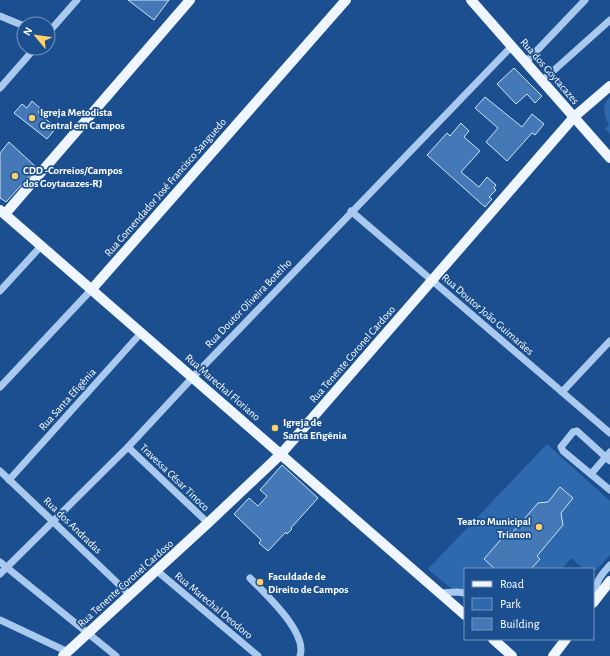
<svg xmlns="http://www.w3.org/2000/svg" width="610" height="656" viewBox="0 0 610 656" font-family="'Alegreya Sans',sans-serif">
	<rect width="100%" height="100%" fill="#1b4f8f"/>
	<!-- green -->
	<g fill="#2e69ad">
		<path d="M610 97V134L605 128 609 125C604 115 601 105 610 97Z"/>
		<path d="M547 444 610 501V555L596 570 593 571V569H584L571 558 562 569H465V600L428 569Z"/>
	</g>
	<!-- building -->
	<g fill="#4478b7" stroke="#cfe3fa">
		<path d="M128 0H169L154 20Z"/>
		<path d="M514 68 542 96 535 103 527 94 516 104 497 84Z"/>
		<path d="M485 97 522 127 532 114 544 124 535 135 532 133 507 161 486 142 498 128 475 108Z"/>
		<path d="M32 101 41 109 38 112 56 128 47 139 14 113 22 104 27 108Z"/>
		<path d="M461 123 469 131 464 137 480 151 461 172 479 187 487 177 496 185 494 188 496 190 489 197 492 199 485 207 427 155 447 133 450 136Z"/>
		<path d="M9 142 37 168 6 202 0 198V153Z"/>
		<path d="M282 465 318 498 291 528 292 529 287 534 286 532 268 551 259 543 261 540 234 514 249 498 258 506 267 496 260 490Z"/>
		<path d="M560 487 573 498 561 513 563 525 537 556 540 559 531 569H495L484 559 509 530 512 533 538 503 548 502Z"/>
	</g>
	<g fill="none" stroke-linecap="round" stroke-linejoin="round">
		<!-- minor -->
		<g stroke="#a9c9ee" stroke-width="7">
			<path d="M0 16 24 26"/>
			<path d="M48 33 77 0"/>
			<path d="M526 62 585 0"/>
			<path d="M542 81 610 20"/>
			<path d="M0 88 35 48"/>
			<path d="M351 211 610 433"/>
			<path d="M0 291 42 245"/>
			<path d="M0 387 92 289"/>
			<path d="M562 392 610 341"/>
			<path d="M128 447 208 523"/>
			<path d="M610 461 577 431 573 432 561 447 563 451 610 490"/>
			<path d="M0 471 130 595"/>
			<path d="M591 474 610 452"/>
			<path d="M9 480 141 333"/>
			<path d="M0 562 116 656"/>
			<path d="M156 570 258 656"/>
			<path d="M0 574 128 447 193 377 512 46"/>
			<path d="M250 578C265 594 308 632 300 656"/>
			<path d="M440 593 457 592 465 593"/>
			<path d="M599 596C591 585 603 573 610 565"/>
			<path d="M0 620 68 652"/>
		</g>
		<!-- major -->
		<g stroke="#f0f6ff" stroke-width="10">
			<path d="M471 0 610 158"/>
			<path d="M0 210 465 615"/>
			<path d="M5 214 190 0"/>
			<path d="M92 289 346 0"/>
			<path d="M593 603 610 581"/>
			<path d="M493 639 512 656"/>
			<path d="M63 656 208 523 281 454 574 117 610 86"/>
			<path d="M553 656 566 639"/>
		</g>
	</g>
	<!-- markers -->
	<g fill="#ffd166" stroke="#1b4f8f" stroke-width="1.5">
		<circle cx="32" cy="118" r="4"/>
		<circle cx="15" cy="176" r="4"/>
		<circle cx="275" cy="428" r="4"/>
		<circle cx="539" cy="527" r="4"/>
		<circle cx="260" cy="582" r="4"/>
	</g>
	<g text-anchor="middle" stroke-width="3.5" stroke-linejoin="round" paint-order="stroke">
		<!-- street labels -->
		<g font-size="11" fill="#fff" stroke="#1b4f8f">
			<text transform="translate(550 71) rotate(49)" y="4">Rua dos Goytacazes</text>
			<text transform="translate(165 187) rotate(-49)" y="4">Rua Comendador José Francisco Sanguedo</text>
			<text transform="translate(248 303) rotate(-46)" y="4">Rua Doutor Oliveira Botelho</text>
			<text transform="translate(488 314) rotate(41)" y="4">Rua Doutor João Guimarães</text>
			<text transform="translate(352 354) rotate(-49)" y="4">Rua Tenente Coronel Cardoso</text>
			<text transform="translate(223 387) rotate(41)" y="4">Rua Marechal Floriano</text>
			<text transform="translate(67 399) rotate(-48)" y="4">Rua Santa Efigênia</text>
			<text transform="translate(175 477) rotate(44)" y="4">Travessa César Tinoco</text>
			<text transform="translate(73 525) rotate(44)" y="4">Rua dos Andradas</text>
			<text transform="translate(125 583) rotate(-42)" y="4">Rua Tenente Coronel Cardoso</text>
			<text transform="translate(214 605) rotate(40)" y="4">Rua Marechal Deodoro</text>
		</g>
		<!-- poi labels -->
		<g font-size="11" font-weight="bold" fill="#fff" stroke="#1b4f8f" text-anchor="start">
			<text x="40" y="116">Igreja Metodista<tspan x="40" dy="13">Central em Campos</tspan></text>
			<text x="23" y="174">CDD -Correios/Campos<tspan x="23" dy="13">dos Goytacazes-RJ</tspan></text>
			<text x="283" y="426">Igreja de<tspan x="283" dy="13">Santa Efigênia</tspan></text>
			<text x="531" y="525" text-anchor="end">Teatro Municipal<tspan x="531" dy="13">Trianon</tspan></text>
			<text x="268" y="580">Faculdade de<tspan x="268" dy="13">Direito de Campos</tspan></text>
		</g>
	</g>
	<!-- legend -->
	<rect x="464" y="568" width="130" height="72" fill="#1b4f8f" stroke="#7695bc"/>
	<rect x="472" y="581" width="20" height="6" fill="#f0f6ff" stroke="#7695bc"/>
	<text x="500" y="588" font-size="12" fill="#ffffff">Road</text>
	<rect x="472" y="598" width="20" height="12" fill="#2e69ad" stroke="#7695bc"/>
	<text x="500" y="608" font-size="12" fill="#ffffff">Park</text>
	<rect x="472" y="618" width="20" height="12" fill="#4478b7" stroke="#7695bc"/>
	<text x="500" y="628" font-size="12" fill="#ffffff">Building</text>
	<!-- north arrow -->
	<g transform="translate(36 36) rotate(299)"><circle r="19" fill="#1b4f8f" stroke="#7695bc"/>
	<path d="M0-3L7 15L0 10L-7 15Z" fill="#ffd166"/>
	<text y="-6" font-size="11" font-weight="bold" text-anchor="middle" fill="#ffffff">N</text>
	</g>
</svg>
